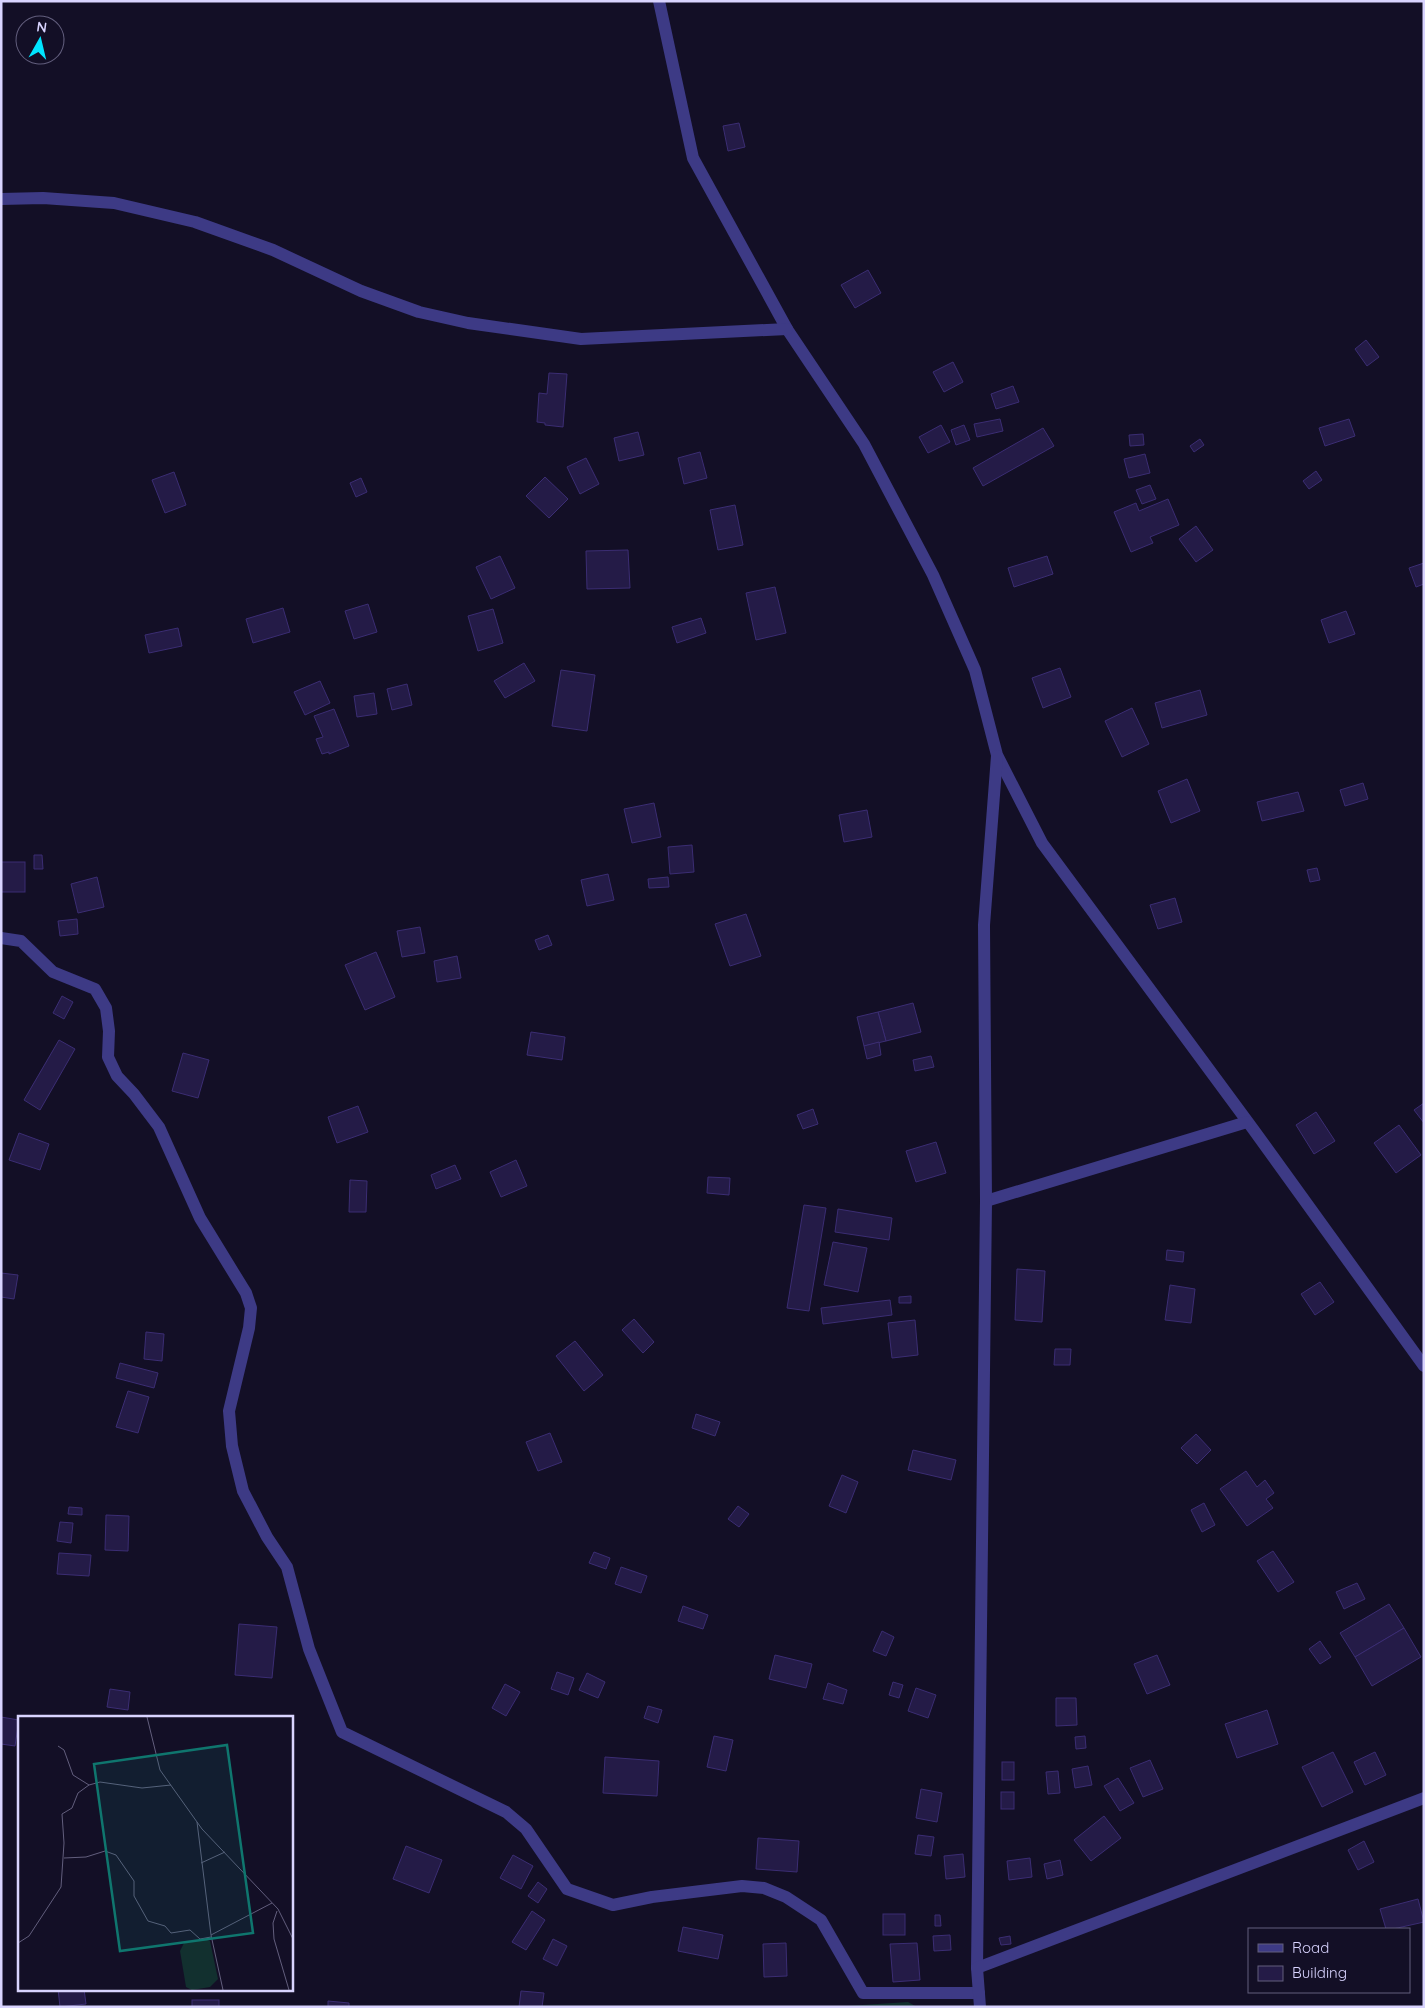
<svg xmlns="http://www.w3.org/2000/svg" width="1425" height="2008" viewBox="0 0 1425 2008" font-family="Quicksand,sans-serif">
	<rect width="100%" height="100%" fill="#130f26"/>
	<!-- green -->
	<path fill="#12302f" d="M908 2002 917 2007H832Z"/>
	<!-- building -->
	<g fill="#241b47" stroke="#3b2d73">
		<path d="M739 123 745 147 728 151 723 126Z"/>
		<path d="M868 270 881 293 855 308 841 285Z"/>
		<path d="M1366 340 1379 357 1367 366 1355 349Z"/>
		<path d="M953 362 963 382 944 392 933 372Z"/>
		<path d="M549 373 567 374 563 427 545 425V423L537 422 539 393 547 394Z"/>
		<path d="M1013 386 1019 402 996 409 991 394Z"/>
		<path d="M1000 419 1003 431 977 437 974 424Z"/>
		<path d="M1349 419 1355 436 1325 446 1319 428Z"/>
		<path d="M941 425 950 442 928 453 919 437Z"/>
		<path d="M964 425 970 440 956 445 951 430Z"/>
		<path d="M1043 428 1054 446 983 486 973 468Z"/>
		<path d="M638 432 644 455 619 461 614 438Z"/>
		<path d="M1143 434 1144 445 1130 446 1129 435Z"/>
		<path d="M1200 439 1204 445 1194 452 1190 446Z"/>
		<path d="M700 452 707 478 684 484 678 458Z"/>
		<path d="M1145 454 1150 473 1129 478 1124 459Z"/>
		<path d="M586 458 599 484 580 494 567 467Z"/>
		<path d="M1316 471 1322 480 1309 489 1303 481Z"/>
		<path d="M174 472 186 505 165 513 152 480Z"/>
		<path d="M545 477 568 499 549 518 526 496Z"/>
		<path d="M361 478 367 492 356 497 350 483Z"/>
		<path d="M1150 485 1156 499 1142 504 1136 490Z"/>
		<path d="M1168 499 1179 525 1150 537 1153 543 1131 552 1114 512 1136 503 1139 511Z"/>
		<path d="M735 505 743 545 718 550 710 510Z"/>
		<path d="M1196 526 1213 550 1196 562 1179 539Z"/>
		<path d="M628 550 630 588 587 589 586 551Z"/>
		<path d="M500 556 515 588 491 599 476 567Z"/>
		<path d="M1047 556 1053 574 1014 587 1008 568Z"/>
		<path d="M1424 563V584L1416 587 1409 568Z"/>
		<path d="M775 587 786 633 756 640 746 593Z"/>
		<path d="M368 604 377 632 354 639 345 611Z"/>
		<path d="M283 608 290 632 253 643 246 619Z"/>
		<path d="M493 609 503 643 478 651 468 616Z"/>
		<path d="M1346 611 1355 634 1329 643 1321 620Z"/>
		<path d="M701 618 706 633 677 643 672 627Z"/>
		<path d="M178 628 182 646 149 653 145 635Z"/>
		<path d="M524 663 535 681 505 698 494 681Z"/>
		<path d="M1060 668 1071 697 1043 708 1032 678Z"/>
		<path d="M561 670 595 675 587 731 552 726Z"/>
		<path d="M320 681 330 703 305 715 294 692Z"/>
		<path d="M407 684 412 705 392 710 387 689Z"/>
		<path d="M1200 690 1207 715 1162 728 1155 703Z"/>
		<path d="M374 693 377 714 357 717 354 696Z"/>
		<path d="M1132 708 1149 744 1122 757 1105 721Z"/>
		<path d="M334 709 349 746 329 754V752L322 754 316 739 323 737 314 716Z"/>
		<path d="M1187 779 1200 811 1171 823 1158 791Z"/>
		<path d="M1363 783 1368 799 1345 806 1340 790Z"/>
		<path d="M1298 792 1304 811 1262 821 1257 802Z"/>
		<path d="M654 803 661 837 632 843 624 809Z"/>
		<path d="M867 810 872 837 844 842 839 815Z"/>
		<path d="M692 845 694 872 670 874 668 847Z"/>
		<path d="M34 855H42L43 869H34Z"/>
		<rect x="1" y="862" width="24" height="30"/>
		<path d="M1317 868 1320 880 1310 882 1307 870Z"/>
		<path d="M608 874 614 900 587 906 581 880Z"/>
		<path d="M97 877 104 907 78 913 71 884Z"/>
		<path d="M668 877 669 887 649 888 648 879Z"/>
		<path d="M1175 898 1182 922 1158 929 1150 905Z"/>
		<path d="M746 914 761 956 730 966 715 924Z"/>
		<path d="M77 919 78 934 60 936 58 921Z"/>
		<path d="M420 927 425 953 402 957 397 931Z"/>
		<path d="M548 935 552 945 539 950 535 940Z"/>
		<path d="M376 952 395 997 365 1010 345 965Z"/>
		<path d="M457 956 461 978 437 982 434 961Z"/>
		<path d="M62 996 73 1002 64 1019 53 1013Z"/>
		<path d="M913 1003 921 1032 886 1041 878 1012Z"/>
		<path d="M878 1012 886 1041 864 1046 857 1017Z"/>
		<path d="M531 1032 565 1037 562 1060 527 1055Z"/>
		<path d="M59 1040 75 1049 40 1110 24 1100Z"/>
		<path d="M879 1042 881 1055 867 1059 864 1046Z"/>
		<path d="M183 1053 209 1060 198 1098 172 1091Z"/>
		<path d="M931 1056 934 1067 915 1071 913 1060Z"/>
		<path d="M1424 1103V1123L1414 1110Z"/>
		<path d="M358 1106 368 1132 337 1143 328 1117Z"/>
		<path d="M813 1109 818 1124 803 1129 797 1115Z"/>
		<path d="M1316 1112 1335 1141 1314 1154 1296 1125Z"/>
		<path d="M1399 1125 1421 1155 1396 1173 1374 1143Z"/>
		<path d="M19 1133 49 1144 40 1170 9 1160Z"/>
		<path d="M936 1142 946 1173 916 1182 906 1151Z"/>
		<path d="M516 1160 527 1186 501 1197 490 1172Z"/>
		<path d="M455 1165 461 1179 436 1189 431 1175Z"/>
		<path d="M708 1177 730 1178 729 1195 707 1193Z"/>
		<path d="M350 1180 367 1181 366 1212H349Z"/>
		<path d="M804 1205 826 1208 809 1311 787 1308Z"/>
		<path d="M838 1209 892 1218 889 1240 835 1232Z"/>
		<path d="M833 1242 867 1248 858 1292 824 1285Z"/>
		<path d="M1167 1250 1184 1252 1183 1262 1166 1260Z"/>
		<path d="M1017 1269 1045 1271 1042 1322 1015 1320Z"/>
		<path d="M1 1273 18 1275 14 1299 1 1297Z"/>
		<path d="M1320 1282 1334 1302 1315 1315 1301 1294Z"/>
		<path d="M1170 1285 1195 1289 1191 1323 1165 1320Z"/>
		<path d="M911 1296V1303H899V1297Z"/>
		<path d="M890 1300 892 1315 823 1324 821 1308Z"/>
		<path d="M634 1319 654 1342 643 1353 622 1330Z"/>
		<path d="M915 1320 918 1355 892 1358 888 1323Z"/>
		<path d="M146 1332 164 1334 162 1361 144 1359Z"/>
		<path d="M575 1341 603 1375 584 1391 556 1356Z"/>
		<path d="M1055 1349H1071L1070 1365H1054Z"/>
		<path d="M120 1363 158 1373 154 1388 116 1378Z"/>
		<path d="M128 1391 149 1397 138 1433 116 1427Z"/>
		<path d="M696 1414 720 1422 715 1436 692 1428Z"/>
		<path d="M550 1433 562 1462 538 1471 526 1442Z"/>
		<path d="M1196 1434 1211 1450 1197 1464 1181 1448Z"/>
		<path d="M913 1450 956 1460 951 1480 908 1470Z"/>
		<path d="M1246 1471 1257 1487 1265 1480 1274 1493 1266 1499 1273 1508 1247 1526 1220 1489Z"/>
		<path d="M842 1475 858 1482 846 1513 829 1506Z"/>
		<path d="M1204 1503 1215 1525 1202 1532 1191 1510Z"/>
		<path d="M738 1506 749 1514 739 1527 728 1519Z"/>
		<path d="M69 1507 82 1508V1515L68 1514Z"/>
		<path d="M106 1515 129 1516 128 1551 105 1550Z"/>
		<path d="M60 1522 73 1523 71 1543 57 1541Z"/>
		<path d="M1273 1551 1294 1582 1278 1592 1257 1561Z"/>
		<path d="M594 1552 610 1558 606 1569 589 1563Z"/>
		<path d="M59 1553 91 1555 89 1576 57 1574Z"/>
		<path d="M621 1567 647 1576 641 1593 615 1584Z"/>
		<path d="M1357 1583 1365 1599 1344 1609 1336 1592Z"/>
		<path d="M1389 1604 1404 1628 1355 1657 1340 1633Z"/>
		<path d="M683 1606 708 1615 703 1629 678 1621Z"/>
		<path d="M239 1624 277 1627 272 1678 235 1675Z"/>
		<path d="M1404 1628 1421 1657 1372 1686 1355 1657Z"/>
		<path d="M882 1631 894 1637 886 1656 873 1651Z"/>
		<path d="M1320 1641 1331 1657 1320 1664 1309 1649Z"/>
		<path d="M775 1655 812 1664 806 1688 769 1679Z"/>
		<path d="M1157 1655 1170 1685 1147 1694 1134 1664Z"/>
		<path d="M557 1672 574 1678 568 1695 551 1689Z"/>
		<path d="M587 1673 605 1682 598 1698 579 1690Z"/>
		<path d="M893 1682 903 1685 899 1698 889 1695Z"/>
		<path d="M828 1683 847 1690 843 1704 823 1699Z"/>
		<path d="M505 1684 520 1692 506 1716 492 1708Z"/>
		<path d="M916 1688 936 1695 928 1718 908 1711Z"/>
		<path d="M110 1689 130 1692 128 1710 107 1707Z"/>
		<path d="M1056 1698H1076L1077 1725 1056 1726Z"/>
		<path d="M648 1706 662 1710 658 1723 644 1718Z"/>
		<path d="M1267 1710 1278 1744 1237 1758 1225 1724Z"/>
		<path d="M1 1717 19 1720 15 1746 1 1744Z"/>
		<path d="M714 1736 733 1740 726 1771 707 1767Z"/>
		<path d="M1085 1736 1086 1748 1076 1749 1075 1737Z"/>
		<path d="M1333 1752 1353 1792 1322 1807 1302 1767Z"/>
		<path d="M1375 1752 1386 1775 1365 1785 1354 1762Z"/>
		<path d="M605 1757 659 1761 657 1796 603 1793Z"/>
		<path d="M1150 1760 1163 1789 1143 1797 1130 1768Z"/>
		<rect x="1002" y="1762" width="12" height="18"/>
		<path d="M1088 1766 1092 1785 1075 1788 1072 1769Z"/>
		<path d="M1058 1771 1060 1793 1048 1794 1046 1772Z"/>
		<path d="M1118 1778 1134 1803 1120 1811 1104 1786Z"/>
		<path d="M921 1789 942 1793 937 1822 916 1818Z"/>
		<rect x="1001" y="1792" width="13" height="17"/>
		<path d="M1104 1816 1121 1838 1091 1861 1074 1840Z"/>
		<path d="M918 1835 934 1837 931 1856 915 1854Z"/>
		<path d="M758 1838 799 1841 797 1872 756 1869Z"/>
		<path d="M1364 1841 1374 1862 1358 1870 1348 1850Z"/>
		<path d="M406 1846 442 1860 429 1893 393 1879Z"/>
		<path d="M963 1854 965 1877 946 1879 944 1856Z"/>
		<path d="M513 1855 533 1866 521 1889 500 1878Z"/>
		<path d="M1030 1858 1032 1877 1009 1880 1007 1861Z"/>
		<path d="M1060 1860 1063 1875 1047 1879 1044 1864Z"/>
		<path d="M538 1882 547 1889 538 1903 528 1896Z"/>
		<path d="M1418 1899 1424 1922 1393 1929H1386L1380 1909Z"/>
		<path d="M532 1911 545 1920 526 1950 512 1942Z"/>
		<rect x="883" y="1914" width="22" height="21"/>
		<path d="M935 1915H940L941 1926H935Z"/>
		<path d="M683 1927 723 1935 718 1959 678 1951Z"/>
		<path d="M950 1935 951 1950 934 1951 933 1936Z"/>
		<path d="M1010 1936 1011 1944 1001 1945 999 1938Z"/>
		<path d="M553 1939 567 1946 557 1966 543 1959Z"/>
		<path d="M786 1943 787 1976 764 1977 763 1944Z"/>
		<path d="M917 1943 920 1980 893 1982 890 1944Z"/>
		<path d="M58 1989H84L86 2004 60 2007Z"/>
		<path d="M521 1991 544 1993 542 2007H519Z"/>
		<rect x="192" y="2000" width="27" height="7"/>
		<path d="M328 2001 349 2003V2007H328Z"/>
	</g>
	<g fill="none" stroke-linecap="round" stroke-linejoin="round">
		<!-- minor -->
		<g stroke="#3d3a85" stroke-width="12">
			<path d="M659 1 693 158 787 329 864 444 933 575 975 670 997 755 1042 843 1253 1129 1424 1366"/>
			<path d="M1 199 43 198 114 203 195 222 273 250 361 291 419 312 468 323 581 339 787 329"/>
			<path d="M1 938 21 941 53 972 95 989 106 1008 109 1031 108 1057 117 1076 134 1094 159 1127 200 1218 246 1293 251 1308 249 1328 229 1411 232 1446 243 1491 267 1537 287 1567 309 1649 342 1732 506 1812 526 1829 567 1889 613 1905 652 1897 742 1886 764 1888 786 1897 821 1920 863 1993H979"/>
			<path d="M986 1201 1247 1122"/>
			<path d="M977 1968 986 1201 984 925 997 756"/>
			<path d="M980 2007 977 1968 1424 1798"/>
		</g>
	</g>
	<!-- overview -->
	<g transform="translate(18 1716)">
		<rect width="275" height="275" fill="#130f26"/>
		<path d="M187 223 192 225 200 263 192 271 174 274 168 271 162 235 166 227Z" fill="#12302f"/>
		<path fill="none" stroke="#625e7d" stroke-width="1" d="M129 1 142 54 184 113 260 193 275 223M40 30 46 34 55 59 71 69M179 106 193 219M46 142 68 141 87 135 98 139 116 165V180L130 205 147 210 153 217 172 214 182 223 193 221M183 147 207 136M259 195 255 207 256 223 271 274M0 227 11 220 43 171 46 127 44 98 54 92 60 77 71 69 82 66 124 72 153 69M205 274 193 219 254 187"/>
		<path fill="#0f766e" fill-opacity="0.15" stroke="#0f766e" stroke-width="2.5" d="M209 29 235 217 102 235 76 48Z"/>
		<rect width="275" height="275" fill="none" stroke="#d9d4ff" stroke-width="2.5"/>
	</g>
	<!-- border -->
	<rect width="1425" height="2008" fill="none" stroke="#d9d4ff" stroke-width="5"/>
	<!-- legend -->
	<rect x="1248" y="1928" width="162" height="65" fill="#130f26" stroke="#625e7d"/>
	<rect x="1258" y="1944" width="25" height="8" fill="#3d3a85" stroke="#625e7d"/>
	<text x="1292" y="1953" font-size="15" fill="#d9d4ff">Road</text>
	<rect x="1258" y="1966" width="25" height="15" fill="#241b47" stroke="#625e7d"/>
	<text x="1292" y="1978" font-size="15" fill="#d9d4ff">Building</text>
	<!-- north arrow -->
	<g transform="translate(40 40) rotate(8)"><circle r="24" fill="#130f26" stroke="#625e7d"/>
	<path d="M0-4L9 19L0 12L-9 19Z" fill="#00e5ff"/>
	<text y="-8" font-size="14" font-weight="bold" text-anchor="middle" fill="#d9d4ff">N</text>
	</g>
</svg>
